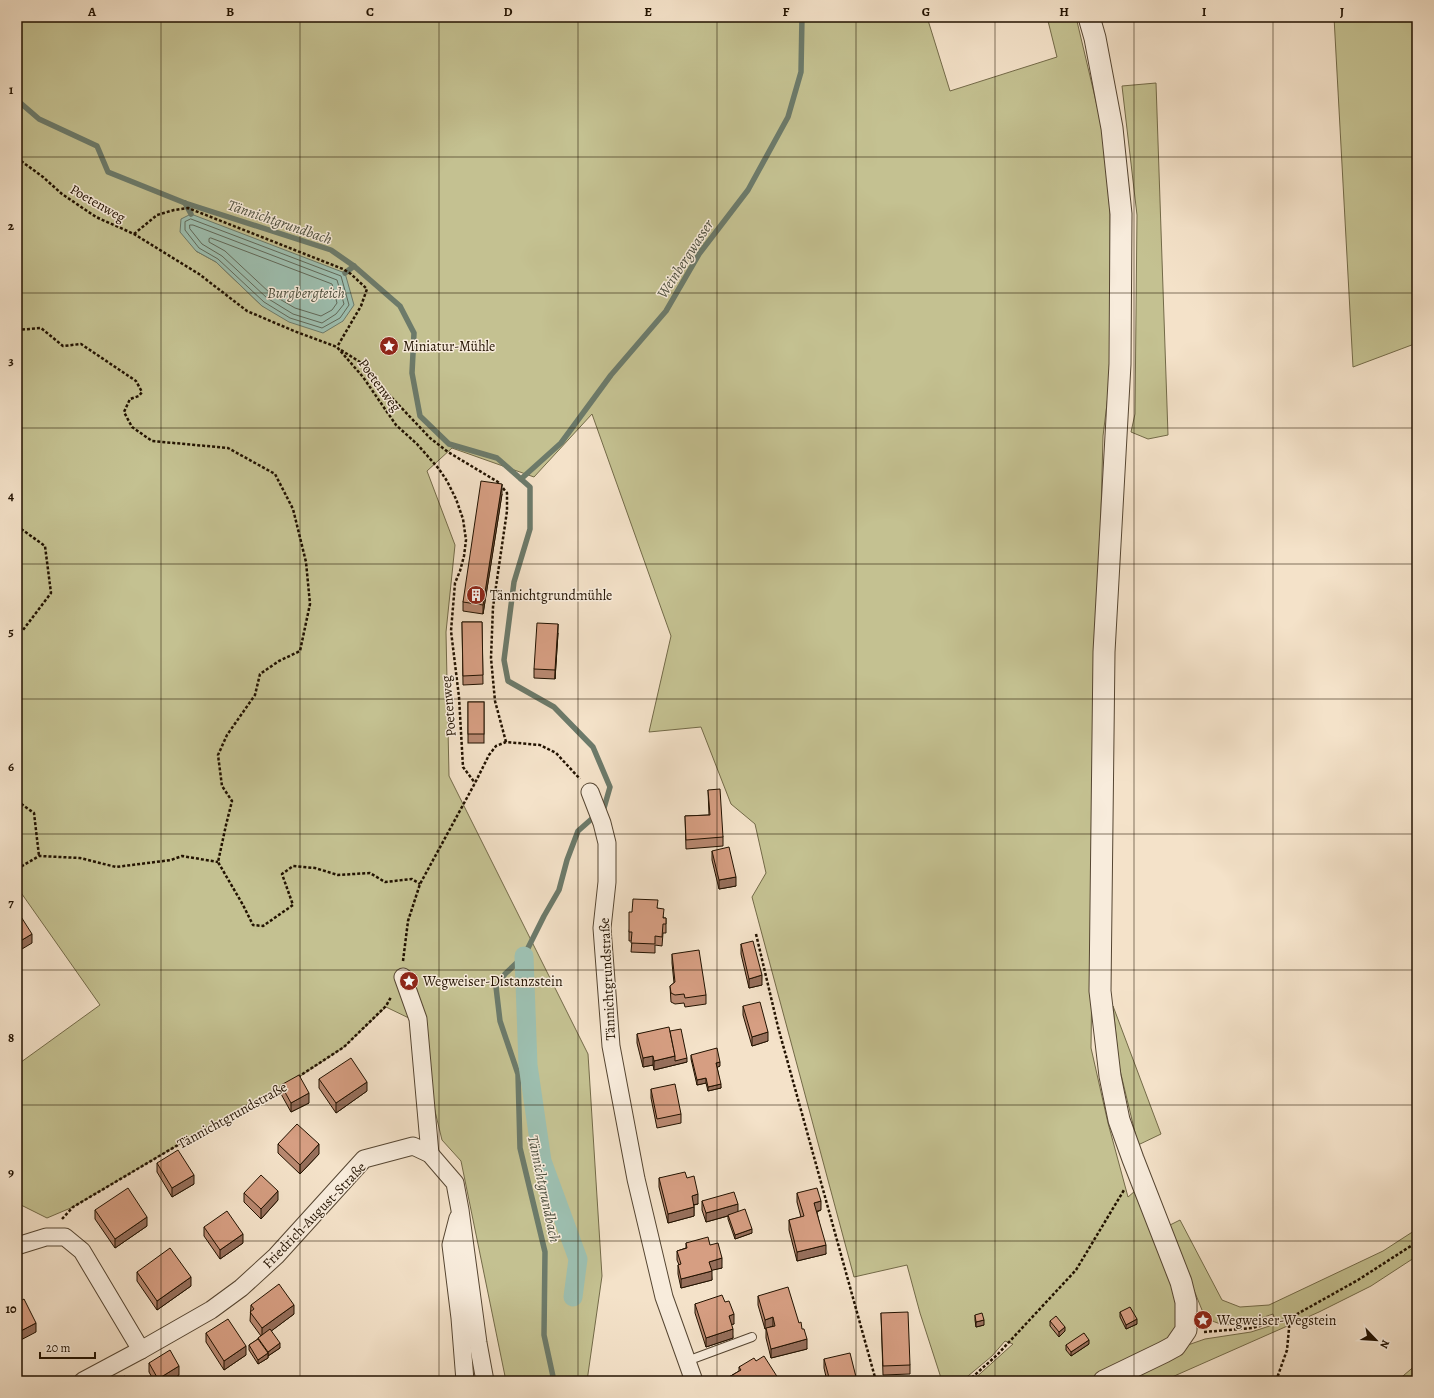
<svg xmlns="http://www.w3.org/2000/svg" width="1434" height="1398" viewBox="0 0 1434 1398" font-family="Alegreya,serif">
	<rect width="100%" height="100%" fill="#f4e2c9"/>
	<filter id="stains"><feTurbulence type="fractalNoise" baseFrequency=".005" numOctaves="4"/><feColorMatrix values="0 0 0 0 .2 0 0 0 0 .09 0 0 0 0 .02 0 0 0 .5 -.17"/></filter>
	<radialGradient id="worn" r=".72"><stop offset=".6" stop-color="#630" stop-opacity="0"/><stop offset="1" stop-color="#630" stop-opacity=".3"/></radialGradient>
	<!-- green -->
	<g fill="#c4c191" stroke="#736a48" fill-rule="evenodd">
		<path d="M17 17H927L950 91 1057 57 1047 17H1076L1103 131 1110 211V379L1103 436 1095 742 1091 1048 1108 1123 1128 1197 1135 1191 1173 1283 1185 1346 1205 1339 1251 1332 1276 1324 1273 1314C1255 1320 1229 1331 1211 1320 1208 1318 1205 1313 1202 1310L1168 1226 1180 1220 1222 1300 1240 1307 1269 1305 1383 1251 1417 1229V1256L1371 1286 1319 1312 1163 1381H1057L1056 1378 1049 1381H972L1013 1344 1005 1341 992 1356 962 1381H942L920 1313 907 1265 854 1277 752 897 766 873 755 824 731 804 701 727 649 732 671 636 592 414 534 477 452 448 427 471 455 545 446 632 449 776 588 1054 602 1276 587 1381H506L461 1161 442 1140 413 1020 386 1007 344 1047 296 1079 205 1129 73 1207 47 1218 17 1203V1065L100 1005 17 887ZM196 251 343 321 262 306 216 262Z"/>
		<path d="M1334 17H1417V343L1353 367Z"/>
		<path d="M1156 83 1168 435 1148 439 1131 432 1135 414 1137 215 1122 86Z"/>
		<path d="M1113 1006 1161 1134 1138 1145 1119 1066Z"/>
		<path d="M1417 1364V1381H1397Z"/>
	</g>
	<!-- water -->
	<path fill="#9dbfb0" stroke="#6c7a6a" d="M191 214 345 273 354 305 343 321 323 333 289 322 262 306 216 262 196 251 180 232 181 219Z"/>
	<g fill="none" stroke-linecap="round" stroke-linejoin="round">
		<!-- shore -->
		<g stroke="#606858" stroke-width="1">
			<path d="M191 219 341 276 349 305 340 318 322 328 290 318 264 302 218 259 199 248 185 230V222Z"/>
			<path d="M190 225H193L337 280 344 304 336 314 322 323 293 314 267 298 222 256 202 244 190 229Z"/>
			<path d="M211 238 332 284 337 303 332 310 321 316 295 308 271 294 225 251 209 242V239Z"/>
		</g>
		<!-- stream -->
		<g stroke="#6c7a6a" stroke-width="5.5">
			<path d="M17 100 39 119 97 146 108 172 185 203 331 250 354 266 400 306 414 333 412 373 420 416 449 444 497 458 530 487V529L514 582 504 660 508 681 554 707 593 747 610 787 604 808 578 831 567 860 559 890 544 916 524 956 505 974 496 987 500 1021 518 1074 520 1148 545 1252 544 1335 554 1381"/>
			<path d="M185 203 191 214"/>
			<path d="M345 273 354 266"/>
			<path d="M521 479 561 443 611 375 666 311 699 254 748 190 788 117 801 72 802 17"/>
		</g>
		<!-- canal -->
		<path stroke="#9dbfb0" stroke-width="19" d="M524 956 528 1065 542 1161 578 1259 573 1297"/>
		<defs>
			<path id="service" d="M687 1361 752 1337"/>
			<g id="minor">
				<path d="M590 792 602 823 607 843V882L602 928 611 1046 636 1179 664 1297 694 1381"/>
				<path d="M403 977 418 1019 430 1154"/>
				<path d="M458 1218 451 1245 460 1318 465 1381"/>
				<path d="M17 1246 46 1237H65L82 1251 141 1350"/>
				<path d="M83 1381 141 1350 211 1310 241 1288 276 1256 364 1159 413 1146 430 1154 455 1183 460 1210 478 1343 485 1381"/>
			</g>
			<path id="tertiary" d="M1089 17 1095 38 1112 128 1121 214 1120 364 1104 652 1100 991 1110 1076 1119 1120 1133 1159 1181 1282 1186 1302V1330L1175 1346 1164 1352 1104 1381"/>
		</defs>
		<!-- service casing -->
		<use href="#service" stroke="#564632" stroke-width="10"/>
		<!-- minor casing -->
		<use href="#minor" stroke="#564632" stroke-width="19"/>
		<!-- tertiary casing -->
		<use href="#tertiary" stroke="#564632" stroke-width="23"/>
		<!-- path -->
		<g stroke="#221200" stroke-width="2.5" stroke-dasharray="3 2" stroke-linecap="butt">
			<path d="M17 158 43 177 62 194 96 217 134 234 199 274 247 311 294 331 337 347 363 377 396 425 417 444 439 469 447 481 456 499 463 519 466 540 464 556 460 571 455 583 451 631 459 697 463 767 475 783"/>
			<path d="M134 234 157 215 174 210 188 208 343 269 351 274 367 289 361 306 337 347"/>
			<path d="M17 330 41 328 63 346 81 344 136 381 142 392 139 396 130 399 124 412 132 427 152 441 228 448 275 474 293 509 306 562 310 604 300 651 279 661 260 674 255 695 227 735 218 755 222 786 232 801 226 825 218 862 243 905 253 925 263 926 293 905 282 874 293 866 315 868 338 875 370 873 385 882 412 879 420 884"/>
			<path d="M341 350 363 364 377 382 430 438 448 452 498 482 507 493V511L493 607 491 658 495 701 506 742"/>
			<path d="M17 526 45 546 51 593 23 630"/>
			<path d="M17 801 34 813 39 856"/>
			<path d="M17 869 39 856 80 858 116 867 171 860 182 856 218 862"/>
			<path d="M756 934 778 1027 876 1381"/>
			<path d="M403 961 408 921 420 884 475 783 489 755 496 746 506 742 540 745 556 753 580 779"/>
			<path d="M298 1077 344 1047 386 1006 391 997"/>
			<path d="M62 1219 73 1207 205 1129 283 1086"/>
			<path d="M1204 1332 1252 1328 1290 1318 1358 1280 1417 1242"/>
			<path d="M968 1381 997 1355 1076 1270 1124 1190"/>
			<path d="M1276 1381 1287 1350 1290 1318"/>
		</g>
		<!-- service -->
		<use href="#service" stroke="#f8ecdc" stroke-width="8"/>
		<!-- minor -->
		<use href="#minor" stroke="#f8ecdc" stroke-width="17"/>
		<!-- tertiary -->
		<use href="#tertiary" stroke="#f8ecdc" stroke-width="21"/>
	</g>
	<!-- wall -->
	<g fill="#b88870" stroke="#221200">
		<path d="M502 494 483 614 463 611V602Z"/>
		<path d="M462 622H482L483 684 463 685Z"/>
		<path d="M558 633 555 679 534 678V669Z"/>
		<rect x="468" y="702" width="16" height="41"/>
		<path d="M708 790 723 837V846L686 849 685 816 709 815Z"/>
		<path d="M712 851 736 886 719 889 712 860Z"/>
		<path d="M658 908 664 918H666V933H663L662 946 655 945V953L631 952 632 941H629V932L632 912Z"/>
		<path d="M741 944 762 985 749 988 741 954Z"/>
		<path d="M672 954 706 995V1004L685 1007 684 1003 675 1004 671 1002 670 986 674 983 672 963Z"/>
		<path d="M743 1006 768 1041 752 1046 743 1015Z"/>
		<path d="M670 1031 687 1062 654 1070 653 1065 643 1067 637 1043V1034Z"/>
		<path d="M691 1055 720 1066 717 1067 721 1088 708 1091 706 1083 697 1085 691 1059Z"/>
		<path d="M319 1079 367 1091 336 1113 319 1088Z"/>
		<path d="M281 1085 309 1103 291 1112 281 1094Z"/>
		<path d="M651 1089 681 1114V1123L657 1128 651 1098Z"/>
		<path d="M278 1144 319 1154 300 1174 278 1153Z"/>
		<path d="M157 1163 194 1184 172 1197 157 1172Z"/>
		<path d="M659 1178H687L698 1204 694 1205V1216L668 1223 659 1187Z"/>
		<path d="M244 1193 278 1200 261 1219 244 1202Z"/>
		<path d="M797 1193 821 1210 817 1212 826 1254 797 1261 789 1230V1220L801 1217 797 1202Z"/>
		<path d="M702 1201 738 1212 752 1233 735 1239 728 1219V1216L706 1222 702 1210Z"/>
		<path d="M95 1210 147 1226 115 1248 95 1219Z"/>
		<path d="M204 1227 243 1243 220 1259 204 1236Z"/>
		<path d="M686 1243 710 1245 722 1268 711 1270 712 1280 681 1288 678 1274V1265H679L677 1260V1251L686 1248Z"/>
		<path d="M137 1272 191 1286 157 1310 137 1281Z"/>
		<path d="M758 1296 799 1323 807 1349 771 1358 766 1338V1328L773 1326 765 1329 758 1305Z"/>
		<path d="M725 1302 734 1324H731L733 1338 706 1347 695 1313V1304Z"/>
		<path d="M251 1305 294 1314 271 1331 280 1348 268 1356V1355V1358L258 1364 249 1350V1345L258 1339V1338L261 1336 250 1321Z"/>
		<path d="M1120 1312 1137 1324 1126 1329 1120 1317Z"/>
		<path d="M881 1313 910 1365V1374L883 1375Z"/>
		<path d="M975 1315 984 1325 976 1327 975 1320Z"/>
		<path d="M1050 1321 1065 1331 1059 1337 1050 1326Z"/>
		<path d="M206 1333 246 1355 224 1370 206 1342Z"/>
		<path d="M1089 1344 1071 1356 1066 1350V1345Z"/>
		<path d="M824 1359 857 1381H827L824 1368Z"/>
		<path d="M756 1361 778 1381H729V1377L739 1371V1367Z"/>
		<path d="M149 1363 179 1375 169 1381H154L149 1372Z"/>
	</g>
	<!-- shaded-wall -->
	<g fill="#966f5b" stroke="#221200">
		<path d="M502 484V494L483 614V605Z"/>
		<path d="M558 624V633L555 679V670Z"/>
		<path d="M736 877V886L719 889V880Z"/>
		<path d="M32 934V943L17 952V943Z"/>
		<path d="M762 975V985L749 988V979Z"/>
		<path d="M768 1032V1041L752 1046V1037Z"/>
		<path d="M653 1056V1065L643 1067V1058Z"/>
		<path d="M675 1056 687 1058V1062L654 1070V1061Z"/>
		<path d="M720 1062V1066L716 1068V1063Z"/>
		<path d="M706 1078V1083L697 1085V1080Z"/>
		<path d="M367 1082V1091L336 1113V1103Z"/>
		<path d="M721 1084V1088L708 1091V1087Z"/>
		<path d="M309 1093V1103L291 1112V1103Z"/>
		<path d="M319 1144V1154L300 1174V1165Z"/>
		<path d="M194 1175V1184L172 1197V1188Z"/>
		<path d="M278 1191V1200L261 1219V1209Z"/>
		<path d="M698 1194V1204L692 1205V1196Z"/>
		<path d="M821 1201V1210L814 1212V1203Z"/>
		<path d="M738 1204V1213L706 1222V1213Z"/>
		<path d="M694 1207V1216L668 1223V1214Z"/>
		<path d="M147 1217V1226L115 1248V1239Z"/>
		<path d="M752 1229V1233L735 1239V1235Z"/>
		<path d="M243 1234V1243L220 1259V1250Z"/>
		<path d="M826 1245V1254L797 1261V1252Z"/>
		<path d="M722 1258V1268L709 1271V1262Z"/>
		<path d="M712 1271V1280L681 1288V1279Z"/>
		<path d="M191 1277V1286L157 1310V1301Z"/>
		<path d="M294 1305V1314L262 1338V1328Z"/>
		<path d="M734 1314V1324L729 1325V1316Z"/>
		<path d="M773 1317V1326L765 1329V1320Z"/>
		<path d="M1137 1319V1324L1126 1329V1325Z"/>
		<path d="M984 1320V1325L976 1327V1322Z"/>
		<path d="M36 1323V1332L17 1342V1333Z"/>
		<path d="M1065 1327V1331L1059 1337V1332Z"/>
		<path d="M733 1329V1338L706 1347V1338Z"/>
		<path d="M807 1339V1349L771 1358V1349Z"/>
		<path d="M1089 1340V1344L1071 1356V1352Z"/>
		<path d="M280 1343V1348L268 1356V1352Z"/>
		<path d="M246 1346V1355L224 1370V1361Z"/>
		<path d="M268 1353V1358L258 1364V1360Z"/>
		<path d="M179 1366V1375L169 1381H158V1379Z"/>
		<path d="M778 1378V1381H773V1380Z"/>
	</g>
	<!-- building -->
	<g fill="#d69e82" stroke="#221200">
		<path d="M481 481 502 484 483 605 463 602Z"/>
		<path d="M462 622H482L483 675 463 676Z"/>
		<path d="M537 623 558 624 555 670 534 669Z"/>
		<rect x="468" y="702" width="16" height="32"/>
		<path d="M720 789 723 837 686 840 685 816 710 815 708 790Z"/>
		<path d="M729 847 736 877 719 880 712 851Z"/>
		<path d="M633 899 658 900 657 908 664 909 663 918H666V924H663L662 937 655 936V944L631 943 632 932H629V912H632Z"/>
		<path d="M17 912H18L32 934 17 943Z"/>
		<path d="M753 941 762 975 749 979 741 944Z"/>
		<path d="M699 950 706 995 685 998 684 994 675 995 671 993 670 986 675 982 672 954Z"/>
		<path d="M760 1002 768 1032 752 1037 743 1006Z"/>
		<path d="M669 1027 675 1056 654 1061 653 1056 643 1058 637 1034Z"/>
		<path d="M681 1029 687 1058 675 1061V1056L670 1031Z"/>
		<path d="M717 1048 720 1062 716 1063 721 1084 708 1087 706 1078 697 1080 691 1055Z"/>
		<path d="M351 1058 367 1082 336 1103 319 1079Z"/>
		<path d="M299 1075 309 1093 291 1103 281 1085Z"/>
		<path d="M675 1084 681 1114 657 1119 651 1089Z"/>
		<path d="M297 1124 319 1144 300 1165 278 1144Z"/>
		<path d="M178 1150 194 1175 172 1188 157 1163Z"/>
		<path d="M685 1172 687 1178 694 1176 698 1194 692 1196 694 1207 668 1214 659 1178Z"/>
		<path d="M261 1175 278 1191 261 1209 244 1193Z"/>
		<path d="M128 1188 147 1217 115 1239 95 1210Z"/>
		<path d="M817 1188 821 1201 814 1203 826 1245 797 1252 789 1220 804 1216 797 1193Z"/>
		<path d="M734 1192 738 1204 706 1213 702 1201Z"/>
		<path d="M745 1209 752 1229 735 1235 728 1215Z"/>
		<path d="M227 1211 243 1234 220 1250 204 1227Z"/>
		<path d="M708 1237 710 1245 718 1243 722 1258 709 1262 712 1271 681 1279 678 1265 681 1264 677 1251 687 1248 686 1243Z"/>
		<path d="M170 1248 191 1277 157 1301 137 1272Z"/>
		<path d="M279 1284 294 1305 262 1328 250 1312 254 1309 251 1305Z"/>
		<path d="M788 1287 799 1323 801 1322 802 1329H804L807 1339 771 1349 766 1328 775 1326 773 1317 765 1320 758 1296Z"/>
		<path d="M722 1295 725 1302 729 1301 734 1314 729 1316 733 1329 706 1338 695 1304Z"/>
		<path d="M24 1299 36 1323 17 1333V1303Z"/>
		<path d="M1130 1307 1137 1319 1126 1325 1120 1312Z"/>
		<path d="M908 1312 910 1365 883 1366 881 1313Z"/>
		<path d="M982 1313 984 1320 976 1322 975 1315Z"/>
		<path d="M1056 1316 1065 1327 1059 1332 1050 1321Z"/>
		<path d="M228 1319 246 1346 224 1361 206 1333Z"/>
		<path d="M270 1329 280 1343 268 1352 258 1338Z"/>
		<path d="M1084 1333 1089 1340 1071 1352 1066 1345Z"/>
		<path d="M258 1339 268 1353 258 1360 249 1345Z"/>
		<path d="M170 1350 179 1366 158 1379 149 1363Z"/>
		<path d="M850 1353 857 1381H830L824 1359Z"/>
		<path d="M764 1356 778 1378 773 1380 774 1381H731L729 1377 741 1370 739 1367 754 1358 756 1361Z"/>
		<path d="M125 1376 127 1381H114Z"/>
	</g>
	<!-- grid -->
	<path fill="none" stroke="#221200" stroke-width="1" stroke-opacity="0.55" d="M161 17V1381M300 17V1381M439 17V1381M578 17V1381M717 17V1381M856 17V1381M995 17V1381M1134 17V1381M1273 17V1381M17 157H1417M17 293H1417M17 428H1417M17 564H1417M17 699H1417M17 834H1417M17 970H1417M17 1105H1417M17 1241H1417"/>
	<!-- icons -->
	<defs>
		<symbol id="sight-disc" viewBox="-11 -11 22 22"><circle r="9.5" fill="#8f2418" stroke="#f8ecdc"/><path d="M0-6L1.8-2.2L6-1.7L2.9 1.2L3.7 5.4L0 3.3L-3.7 5.4L-2.9 1.2L-6-1.7L-1.8-2.2Z" fill="#fff"/></symbol>
		<symbol id="building-disc" viewBox="-11 -11 22 22"><circle r="9.5" fill="#8f2418" stroke="#f8ecdc"/><path d="M-4-6H4V6H1V3H-1V6H-4ZM-2.5-4.3h1.7v1.8h-1.7ZM.8-4.3h1.7v1.8H.8ZM-2.5-1h1.7V.8h-1.7ZM.8-1h1.7V.8H.8Z" fill="#fff"/></symbol>
	</defs>
	<g fill-rule="evenodd">
		<use href="#sight-disc" x="378" y="335" width="22" height="22"/>
		<use href="#building-disc" x="465" y="584" width="22" height="22"/>
		<use href="#sight-disc" x="398" y="970" width="22" height="22"/>
		<use href="#sight-disc" x="1192" y="1309" width="22" height="22"/>
	</g>
	<g text-anchor="middle" stroke-width="3" stroke-linejoin="round" paint-order="stroke">
		<!-- street labels -->
		<g font-size="14" fill="#221200" stroke="#f8ecdc">
			<text transform="translate(98 203) rotate(30)" y="5">Poetenweg</text>
			<text transform="translate(380 385) rotate(54)" y="5">Poetenweg</text>
			<text transform="translate(448 706) rotate(-95)" y="5">Poetenweg</text>
			<text transform="translate(607 979) rotate(-93)" y="5">Tännichtgrundstraße</text>
			<text transform="translate(232 1115) rotate(-29)" y="5">Tännichtgrundstraße</text>
			<text transform="translate(314 1215) rotate(-46)" y="5">Friedrich-August-Straße</text>
		</g>
		<!-- poi labels -->
		<g font-size="14" fill="#221200" stroke="#f8ecdc" text-anchor="start">
			<text x="403" y="351">Miniatur-Mühle</text>
			<text x="490" y="600">Tännichtgrundmühle</text>
			<text x="423" y="986">Wegweiser-Distanzstein</text>
			<text x="1217" y="1325">Wegweiser-Wegstein</text>
		</g>
		<!-- water labels -->
		<g font-size="15" font-style="italic" fill="#4d4f3e" stroke="#f8ecdc">
			<text transform="translate(280 222) rotate(19)" y="5">Tännichtgrundbach</text>
			<text transform="translate(685 259) rotate(-57)" y="5">Weinbergwasser</text>
			<text x="306" y="298">Burgbergteich</text>
			<text transform="translate(544 1189) rotate(78)" y="5">Tännichtgrundbach</text>
		</g>
	</g>
	<!-- margin -->
	<rect width="1434" height="1398" fill="none" stroke="#f4e2c9" stroke-width="44"/>
	<!-- north arrow -->
	<g transform="translate(1376 1340) rotate(115)" stroke="#f8ecdc" stroke-width="3" paint-order="stroke">
	<path d="M0-3L7 15L0 10L-7 15Z" fill="#221200"/>
	<text y="-6" font-size="11" font-weight="bold" text-anchor="middle" fill="#221200">N</text>
	</g>
	<!-- scale -->
	<path d="M40 1352v6h55v-6" fill="none" stroke="#221200" stroke-width="2"/>
	<text x="46" y="1352" font-size="12" fill="#221200" stroke="#f8ecdc" stroke-width="3" paint-order="stroke">20 m</text>
	<rect x="22" y="22" width="1390" height="1354" fill="none" stroke="#221200" stroke-width="1.5"/>
	<g font-size="13" text-anchor="middle" font-weight="bold" fill="#221200">
		<text x="92" y="16">A</text>
		<text x="230" y="16">B</text>
		<text x="370" y="16">C</text>
		<text x="508" y="16">D</text>
		<text x="648" y="16">E</text>
		<text x="786" y="16">F</text>
		<text x="926" y="16">G</text>
		<text x="1064" y="16">H</text>
		<text x="1204" y="16">I</text>
		<text x="1342" y="16">J</text>
		<text x="11" y="94">1</text>
		<text x="11" y="230">2</text>
		<text x="11" y="365">3</text>
		<text x="11" y="500">4</text>
		<text x="11" y="636">5</text>
		<text x="11" y="771">6</text>
		<text x="11" y="907">7</text>
		<text x="11" y="1042">8</text>
		<text x="11" y="1177">9</text>
		<text x="11" y="1313">10</text>
	</g>
	<rect width="100%" height="100%" filter="url(#stains)"/>
	<rect width="100%" height="100%" fill="url(#worn)"/>
</svg>
